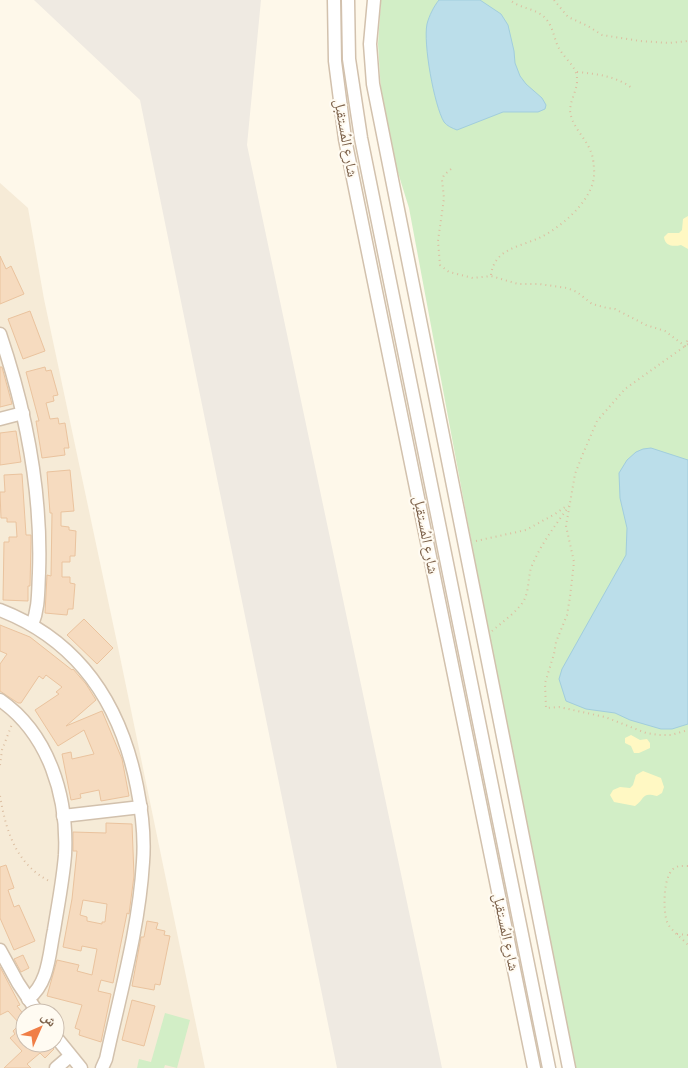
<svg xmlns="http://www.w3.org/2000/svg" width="688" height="1068" viewBox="0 0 688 1068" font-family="Barlow,'Noto Naskh Arabic',sans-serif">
	<rect width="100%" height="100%" fill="#fef8ea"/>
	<!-- residential -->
	<path fill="#f6ebd7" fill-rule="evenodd" d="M0 183 28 208 44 299 119 652 205 1068H0ZM25 1013H55V1043H25Z"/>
	<!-- industrial -->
	<path fill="#efeae2" d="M34 0H261L247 145 442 1068H337L140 100Z"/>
	<!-- green -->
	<g fill="#d2eec6">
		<path d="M381 0H688V1068H575L506 727 409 208 391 150 381 92 378 44Z"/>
		<path d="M165 1013 190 1020 177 1068 165 1065 164 1068H137L139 1059 151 1062Z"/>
	</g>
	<!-- sand -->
	<g fill="#fff8c3">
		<path d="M688 216V249L681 245C673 247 665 246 664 237L668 233H679L682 230 683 219Z"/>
		<path d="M631 735 640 740 647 739 650 743V748L639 753H634L631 746 625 743V738Z"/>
		<path d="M643 771 661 778 664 787 662 793 657 796C641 792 646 798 635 806L614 802 610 795 613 790 620 787 630 788 633 785 636 775Z"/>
	</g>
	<!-- water -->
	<g fill="#bbdeea" stroke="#a1cddd">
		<path d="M439 0H480L501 14 508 25 514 51 515 63 520 76 526 84 542 98 546 105 545 109 538 112H503L457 130C452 128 447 126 444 122 434 105 423 43 427 24 429 16 434 6 439 0Z"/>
		<path d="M651 448 688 460V724L672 729H661L630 720 615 713 586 709 566 701 559 679 562 669 626 555 627 528 620 498 619 473 627 460 636 452 643 449Z"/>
	</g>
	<!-- building -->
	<g fill="#f6dbbf" stroke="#eac39e" fill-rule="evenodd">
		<path d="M0 256 6 269 11 266 24 294 0 304Z"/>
		<path d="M30 311 45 351 23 359 8 319Z"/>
		<path d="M0 367H2L12 404 0 407Z"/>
		<path d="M45 367 46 371 51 370 58 395 53 396 54 401 46 403 50 419 58 418 59 424 65 423 69 448H64L65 455 42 458 36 421H39L26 372Z"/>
		<path d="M16 431 21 462 0 465V433Z"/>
		<path d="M70 470 74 511 61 512V526L69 527V530L76 531 75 556H70V562H62V577H70V583L75 584 73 609H68L67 615 45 613 47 575 51 576 52 513H50L47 472Z"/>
		<path d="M22 474 26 535H31V542L30 586H28V601L3 600 4 542H9V537H17L16 522H7V518H1L0 492H5L4 475Z"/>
		<path d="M84 619 113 648 97 664 67 635Z"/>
		<path d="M0 625 30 637 72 670 73 669 86 684 96 700 66 726 102 711 122 759 129 796 101 801 99 790 80 794 81 798 71 800 62 754 71 752 72 759 94 754 84 730 58 746 35 710 59 694 56 692 62 687 46 675 43 679 39 676 21 703H18L0 691V664L7 654 0 651Z"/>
		<path d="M106 823 132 824 134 876 129 914 127 913 113 983 101 980 98 991 111 994 101 1042 79 1035 80 1030 75 1028 82 1005 47 996 57 960 79 965 77 971 92 975 97 949 82 946 81 951 63 947 72 899 77 851H73V832L106 833ZM83 900 107 904 105 922H102V924L87 921V917L80 915Z"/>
		<path d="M6 865 14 888 8 890 14 907 19 905 35 941 14 950 0 918V867Z"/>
		<path d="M147 921 158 923 156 929 165 931 164 935 170 936 160 985 155 984 154 990 132 986 141 937H144Z"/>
		<path d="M23 955 29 968 21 972 14 959Z"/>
		<path d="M0 967 20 1005 17 1006 25 1016V1043H49L54 1049 45 1058 40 1053 27 1064 31 1068H4L22 1051 10 1038 15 1034 13 1031 20 1024 8 1011 0 1015Z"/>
		<path d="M132 1000 155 1006 144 1046 122 1040Z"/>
	</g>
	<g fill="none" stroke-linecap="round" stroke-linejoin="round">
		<defs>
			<g id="minor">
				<path d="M334 0 335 61 345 139 534 1068"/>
				<path d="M348 0 349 59 361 138 549 1068"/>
				<path d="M374 0 370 44 373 84 569 1068"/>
				<path d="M0 334C26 411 42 491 39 573 38 591 39 608 32 625"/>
				<path d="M0 419 23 413"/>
				<path d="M0 610C80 641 121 705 137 787 142 812 145 837 143 862 139 929 120 994 106 1059L102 1068"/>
				<path d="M0 700C49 734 68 797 65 855 63 880 58 905 54 930 49 954 49 983 28 999"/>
				<path d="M63 816 141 807"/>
				<path d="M0 950 18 983 38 1013"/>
				<path d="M55 1036 81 1068"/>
				<path d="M56 1068 70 1056"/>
			</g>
		</defs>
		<!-- minor casing -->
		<use href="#minor" stroke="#d2c1ad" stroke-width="15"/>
		<!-- path -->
		<g stroke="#dcbea1" stroke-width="2" stroke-dasharray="1 4" stroke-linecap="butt">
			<path d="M554 0 568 17 588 26 602 35 640 41 669 43 688 41"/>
			<path d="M577 72C598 74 615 76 632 88"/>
			<path d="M451 169 444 175 442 180 444 198 438 241 440 265 449 272 473 278 491 276 518 284H539L567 288 577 292 592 304 607 308 615 309 646 325 665 331 685 346 688 339"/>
			<path d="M491 275C494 249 519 247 539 238 560 228 587 205 593 182 595 174 594 167 593 159 590 142 575 131 571 116 567 104 578 91 577 79 577 67 566 60 560 50 554 41 554 28 546 19 537 8 520 9 510 0"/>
			<path d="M688 344 625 389 597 421 582 456 575 474 566 526 574 562 570 597 567 615 556 642 554 654 545 683 546 708 559 707 605 717 646 733 659 735H671L688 730"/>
			<path d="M476 541 526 530 555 514 568 505"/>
			<path d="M492 631C501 623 521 609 525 598 529 589 528 578 531 568 540 545 555 526 569 506"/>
			<path d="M0 765 2 750 12 724"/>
			<path d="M0 796C6 831 16 865 51 882"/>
			<path d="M688 866C682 866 678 865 673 869 663 878 663 910 667 922 671 931 682 938 688 945"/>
			<path d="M677 934 688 935"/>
		</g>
		<!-- minor -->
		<use href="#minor" stroke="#fff" stroke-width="12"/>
	</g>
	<g text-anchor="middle" stroke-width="4" stroke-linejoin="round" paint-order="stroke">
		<!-- street labels -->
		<g font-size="15" fill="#7c614a" stroke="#fffbf2">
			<text transform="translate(346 138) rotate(80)" y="5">شارع المُستقبل</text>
			<text transform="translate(426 535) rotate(79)" y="5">شارع المُستقبل</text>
			<text transform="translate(506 932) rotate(78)" y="5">شارع المُستقبل</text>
		</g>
	</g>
	<!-- north arrow -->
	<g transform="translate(40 1028) rotate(45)"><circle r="24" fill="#fffbf2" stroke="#cbbdaf"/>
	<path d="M0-4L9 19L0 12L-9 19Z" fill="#f07e46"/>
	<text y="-8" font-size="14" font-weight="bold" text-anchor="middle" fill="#7c614a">ش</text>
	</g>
</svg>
